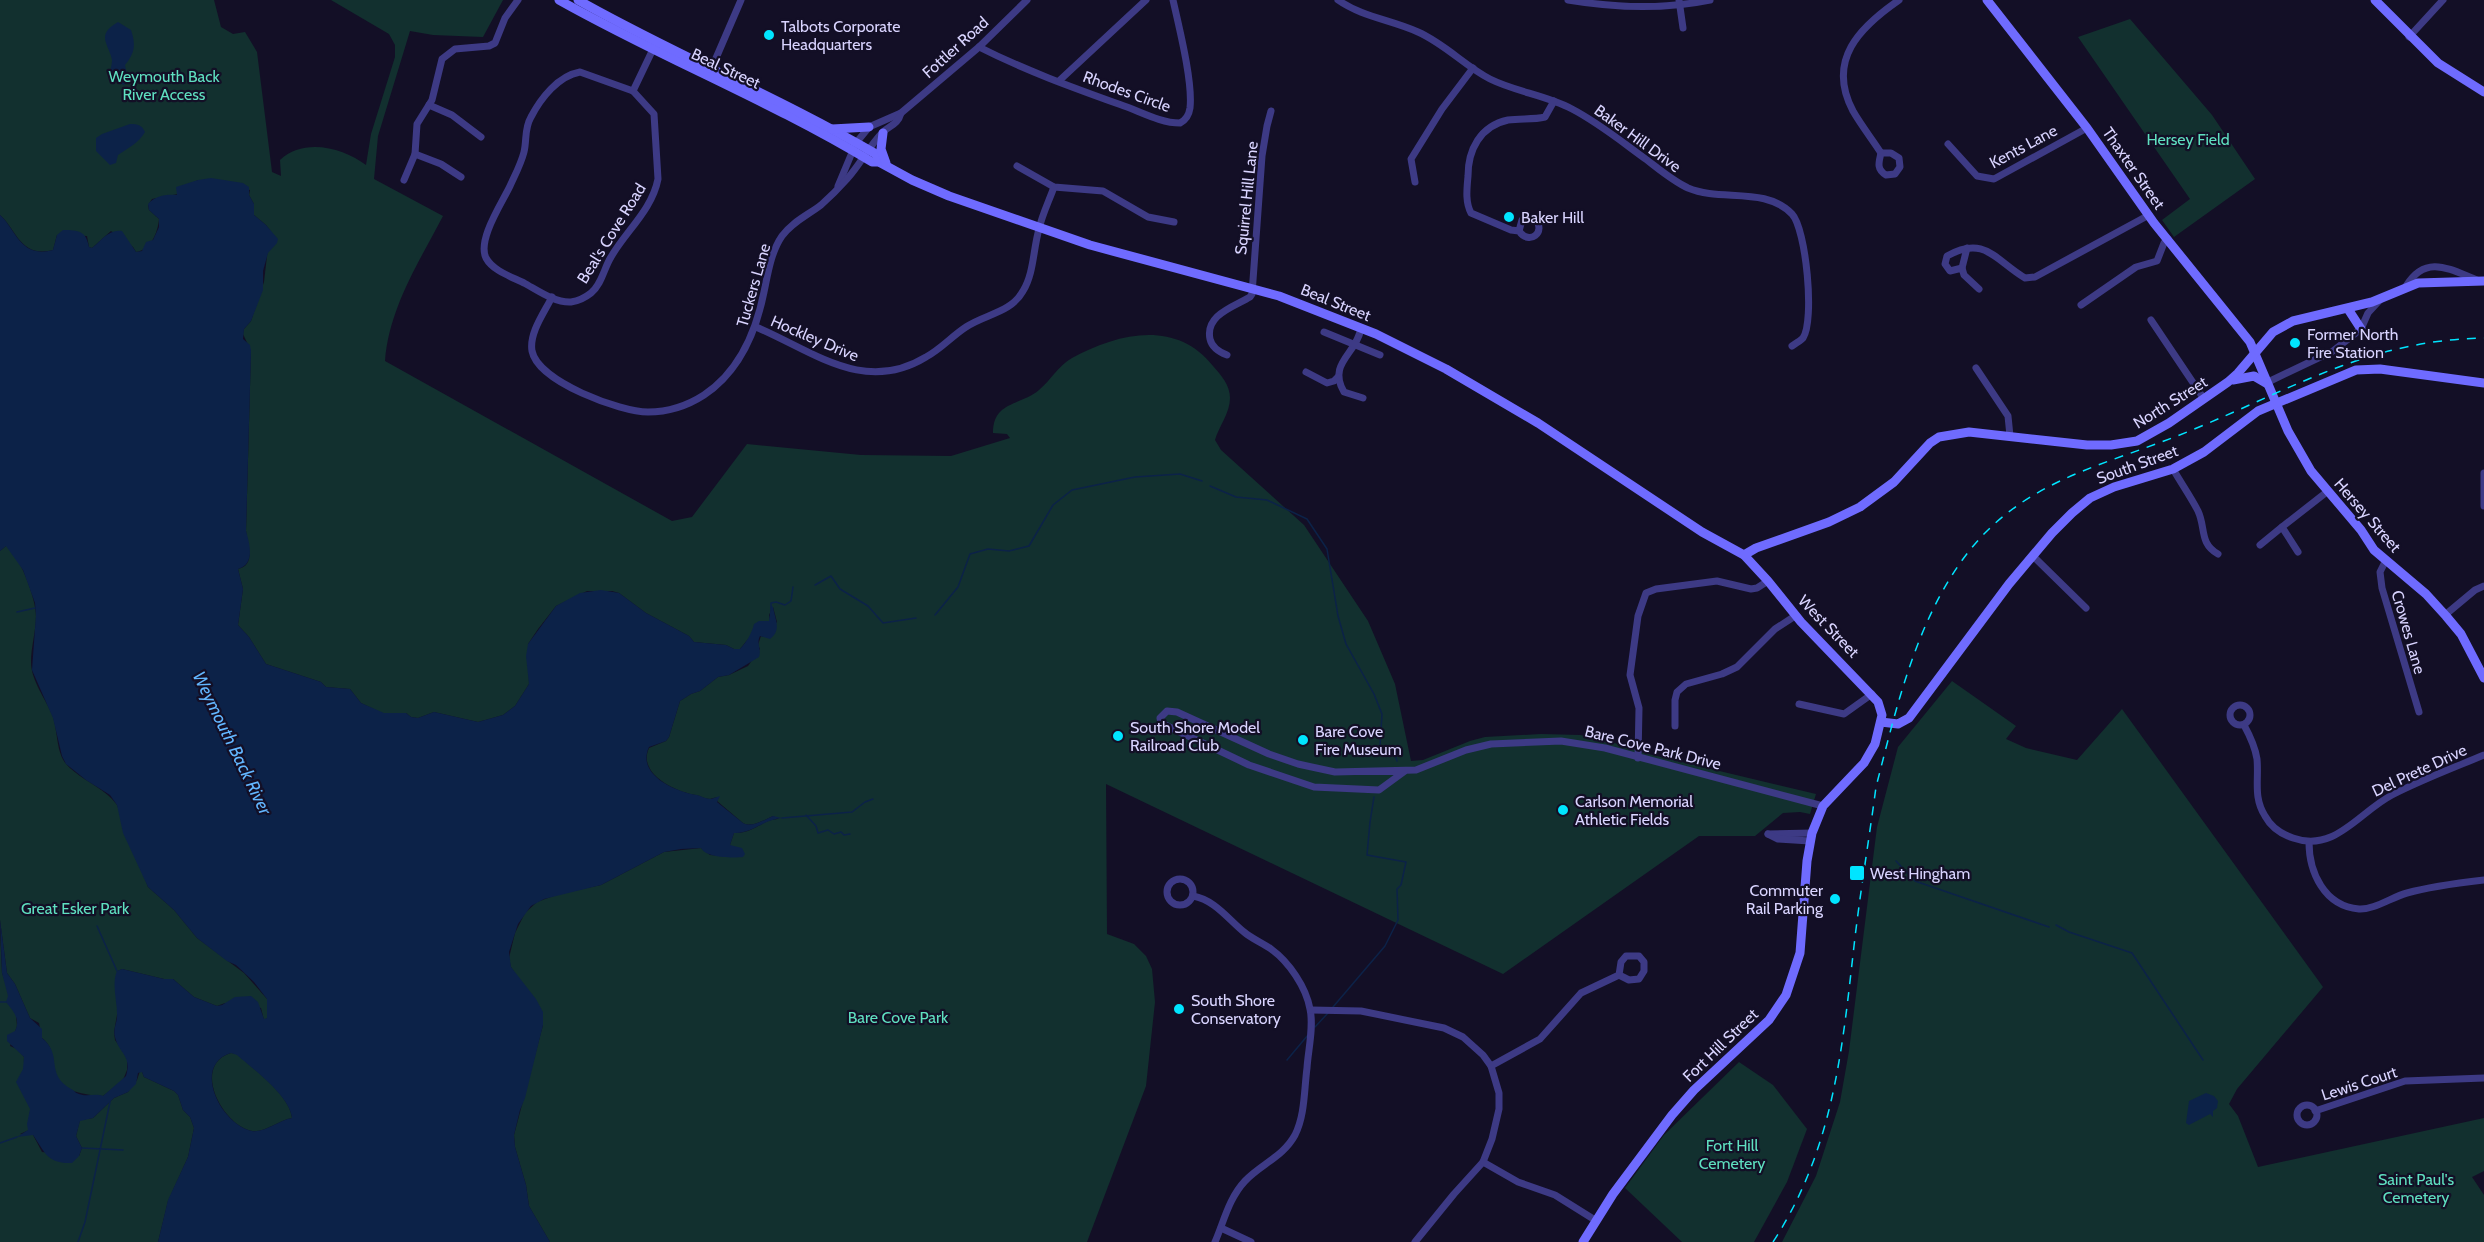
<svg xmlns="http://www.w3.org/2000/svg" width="2484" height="1242" viewBox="0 0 2484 1242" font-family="Cabin,sans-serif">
	<rect width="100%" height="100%" fill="#130f26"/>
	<!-- green -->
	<g fill="#12302f">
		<path d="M0 0H214L221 27 233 34 245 32 257 52 272 172 281 176 280 160C304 137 344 148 366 165L371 134 395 57V45L389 34 331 0H503L483 37 433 35 410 31 378 136 374 179 443 216C419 262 389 308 385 361L672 521 692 517 747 444 861 455 951 456 1010 438 1007 434 993 433C993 401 1020 406 1039 390 1051 380 1058 366 1072 358 1118 333 1176 319 1213 366 1221 375 1230 385 1230 398 1230 413 1219 426 1215 440L1221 450 1304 525 1368 621 1395 684 1411 761 1423 760 1470 741 1485 737 1541 734 1580 735 1603 739 1644 753 1816 794 1810 814 1800 812 1783 813 1755 836H1699L1503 974 1106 784 1107 934 1134 944 1146 956 1152 969 1155 1002 1146 1086 1087 1242H550L529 1206 526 1185 515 1147 514 1135 543 1025V1019L511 967 509 958 515 933 525 913 537 902 559 894 601 885 664 852 701 848 710 855 738 857 730 845 734 833C754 834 764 818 779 819L773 816C764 820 752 828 743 823L717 801 719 797C716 797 713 798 710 799 705 799 701 796 696 795 676 792 637 774 649 748L666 741 669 737 680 701 691 694 700 691 718 677 729 675 748 666 760 649 758 645 761 636 763 637 777 622 773 607 769 615 770 621 752 634 740 649H734L726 645 694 642 689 636 646 613 619 593 612 591H587L556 606 538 629 528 644 529 684 515 706 503 715 478 722 434 712 418 718 411 717 406 713 384 714 361 703 350 689 326 687 321 682 266 664 249 637 238 625 243 589 238 569C256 565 248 545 246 531L251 351 243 334 244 329 251 321 264 282 270 230 266 225 254 215V204L249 195 250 190 198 180 177 191 178 194 152 199 148 205 149 210 159 219C158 232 151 250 136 252L133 247 111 231 92 248 89 247 87 236 57 235 53 250C20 258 17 230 0 215Z"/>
		<path d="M2130 19 2212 115 2255 179 2174 237 2162 220 2190 199 2078 37Z"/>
		<path d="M7 545C20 557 36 598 36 616 36 631 31 647 31 662 31 681 46 699 53 717 58 732 56 753 67 765 82 781 104 787 117 805L148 887 174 910 197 938 244 973 267 999V1018L264 1020 261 1008 225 1003 217 1006 194 997 173 979H164L122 969 118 971 117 1015 114 1032 115 1040 127 1057V1070L123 1080 103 1096C87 1095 58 1092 55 1072 52 1057 54 1048 42 1038L39 1023 30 1018 15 984 7 973 0 920V551Z"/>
		<path d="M1952 681 2016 726 2006 739 2026 748 2077 760 2122 709 2323 987 2237 1089 2229 1104 2238 1116 2258 1167 2484 1118V1171L2472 1177 2484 1195V1242H1782L1816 1176 1840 1102 1849 1051 1877 827 1898 747Z"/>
		<path d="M0 931 2 973 16 1014 17 1026 10 1046 17 1049 24 1057C23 1075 31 1094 30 1111 30 1118 27 1122 29 1130L20 1134 33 1135 42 1152 79 1156 82 1148 76 1136 80 1120 93 1118 114 1098 128 1092 137 1080 140 1071 142 1072 144 1077 174 1091 178 1095 183 1110 190 1117 194 1128 188 1157 168 1201 158 1242H0Z"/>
		<path d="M231 1053 237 1054C253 1069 290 1095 292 1118 280 1120 264 1133 252 1131 222 1125 191 1065 231 1053Z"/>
		<path d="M1739 1062 1773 1085 1807 1129 1787 1182 1754 1242H1682L1625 1188 1664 1135Z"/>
	</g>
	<!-- water -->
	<g fill="#0c2248" fill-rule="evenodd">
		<path d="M118 22 131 30C136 45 135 53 125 65L128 81 124 85 110 79C109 73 112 66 112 60 109 44 95 35 118 22Z"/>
		<path d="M130 124C138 124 142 125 145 132 139 143 128 148 118 155L116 163 110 165 96 151V138L102 134Z"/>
		<path d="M211 178 243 183 249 187V195L254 204V215L266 225 278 239 277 243 268 253 263 271V290L251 321 244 329 243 339 250 345 251 351 246 531C250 545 255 564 238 569L243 589 238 625 249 637 266 664 321 682 326 687 350 689 361 703 384 713H406L411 717 418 718 434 712 478 722 503 715 515 706 529 684 526 656 528 644 556 606 580 593 601 590 619 593 646 613 689 636 694 642 726 645 734 649H740C746 643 752 633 754 624L759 621H769L771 605 773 607C775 619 782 630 770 639L760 636C756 644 762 649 759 657L729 675 718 677 700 691 691 694 680 701 669 737 666 741 649 747C636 775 676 792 697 795 701 796 706 799 711 799 714 798 717 797 720 796L717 802 743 823C752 828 764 820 773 816L782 818C764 819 752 834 734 833L730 845 742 848 745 854 743 857C732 858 706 858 701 848L681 849 664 852 601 885 544 899 531 906 518 924 509 952 511 967 536 999 543 1012V1025L525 1098 520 1110 514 1135 515 1147 526 1185 529 1206 550 1242H158L168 1200 188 1157 194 1128 190 1117 183 1110 178 1095 174 1091 144 1077 142 1072 138 1073 136 1084 128 1092 114 1098 93 1118 80 1121 76 1136 82 1148 79 1156 72 1163C47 1164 45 1152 33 1135L17 1137 28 1130 27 1124 30 1109 16 1082 23 1069 24 1057 7 1041V1035L15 1031C21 1019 13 1011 6 1002L8 996 2 973 0 920 7 973 15 984 30 1018 42 1029V1038C64 1056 44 1073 71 1089 77 1092 73 1092 79 1094 87 1097 95 1093 103 1096L126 1076C132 1055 119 1054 115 1037 113 1030 116 1025 117 1018 118 1003 111 985 117 971L122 969 164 979H173L194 997 217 1006 222 1005 235 997 251 996 258 1002 264 1019 267 1018V999L254 982 236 965 227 961 197 938 174 910 148 887 123 833 117 805 110 795 86 780 66 764 62 756 53 718 32 670 36 615 35 603 23 570 6 546 0 551V215C16 229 20 259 53 250L57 235 63 230C79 230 86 231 89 247L92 248C102 240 109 229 122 231L136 252 142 251 146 242 153 240 159 227V219L149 210 148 204C156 195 167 194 177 195L176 187 198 180ZM231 1053 237 1055C253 1069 290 1096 292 1118 280 1120 264 1133 252 1131 221 1125 191 1065 231 1053Z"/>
		<path d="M2206 1093 2214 1096 2218 1101 2217 1108 2213 1111V1117L2210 1114 2189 1125 2186 1123 2189 1101Z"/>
	</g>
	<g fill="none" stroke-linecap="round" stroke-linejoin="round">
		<!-- stream -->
		<g stroke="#0c2248" stroke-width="1.5">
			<path d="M1210 486 1236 497 1267 500 1307 519 1327 549 1338 616 1346 644 1374 694 1382 714 1380 746 1394 752 1397 761"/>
			<path d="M815 585 831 576 840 589 868 606 883 623 916 618"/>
			<path d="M771 610V603L776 602 785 605 791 601 793 587"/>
			<path d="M17 612 35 608"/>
			<path d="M935 615 958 587 970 554 988 549 1009 551 1029 546 1053 505 1072 490 1135 477 1180 474 1202 481"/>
			<path d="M806 815 816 826 818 833 828 830 834 834 841 832 844 835 850 834"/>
			<path d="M782 818 852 812 865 802 873 799"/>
			<path d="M1896 861 1915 881 2049 927"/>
			<path d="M2056 925 2069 932 2132 953 2203 1060"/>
			<path d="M97 926 117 971"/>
			<path d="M0 1002H6"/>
			<path d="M1333 1007 1385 946 1398 920 1397 889 1401 885 1406 862 1367 855 1370 822 1374 797"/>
			<path d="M1315 1027 1328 1013"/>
			<path d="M1287 1060 1308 1035"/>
			<path d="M0 1143 17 1137"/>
			<path d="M82 1148 123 1150"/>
			<path d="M78 1242 85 1222 110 1102"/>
		</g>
		<!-- street -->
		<g stroke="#3d3a85" stroke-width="7">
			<path d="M1338 0C1362 17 1392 20 1418 32 1445 44 1465 66 1490 79 1516 92 1546 95 1572 109 1599 123 1622 142 1647 160 1660 170 1673 181 1688 188 1721 202 1765 186 1792 214 1806 229 1815 320 1803 338 1800 341 1795 344 1792 346"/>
			<path d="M1568 0C1616 8 1662 10 1710 0"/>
			<path d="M1679 0 1683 28"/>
			<path d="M2409 37 2443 0"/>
			<path d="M979 47C1026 71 1077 89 1127 107 1143 113 1162 123 1180 123 1186 120 1189 115 1190 108 1193 82 1179 27 1173 0"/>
			<path d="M580 72 633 91 654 114 658 179C652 210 626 231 611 257 604 268 602 284 591 293 586 297 578 301 571 302 555 303 537 290 524 283 512 277 493 271 486 258 477 240 502 203 510 186 515 175 521 164 524 152 527 140 524 129 531 117 541 98 558 76 580 72Z"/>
			<path d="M710 72 741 0"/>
			<path d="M1060 80 1146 0"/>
			<path d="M633 91 655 45"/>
			<path d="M429 105 452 115 481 137"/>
			<path d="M1948 144 1977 176 1994 179 2087 128"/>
			<path d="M1881 153C1872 139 1861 125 1853 111 1826 60 1860 27 1899 0"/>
			<path d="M1881 153H1891L1899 158 1900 167 1895 174 1886 175C1876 169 1879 162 1881 153Z"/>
			<path d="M415 154 441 164 461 177"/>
			<path d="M1017 166 1054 187 1103 191 1148 217 1174 222"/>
			<path d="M404 180 415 154 417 124 432 100 442 59 455 49 489 46 495 43 505 18 518 0"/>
			<path d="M1415 182 1411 159 1442 109 1473 68"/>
			<path d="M838 186 856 143 869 127 901 113 979 47 1027 0"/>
			<path d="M1519 231 1522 220 1528 217 1535 219C1547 232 1529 246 1519 231L1511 230 1471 213C1465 202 1467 188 1468 176 1468 150 1480 126 1508 120 1520 118 1533 120 1545 117L1554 101"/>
			<path d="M1962 268 1967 248"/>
			<path d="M2406 286C2426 254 2449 269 2477 280"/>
			<path d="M1979 289 1964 275 1962 268 1950 271 1945 264 1947 256C1985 235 1995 260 2025 278L2035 277 2149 215"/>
			<path d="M552 297C544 313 529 333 532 351 538 382 621 412 648 412 669 412 687 406 704 395 740 371 756 332 764 292 768 273 771 252 782 236 792 222 808 215 821 205 830 197 839 188 847 179 860 165 869 146 883 132 891 125 898 124 901 113"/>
			<path d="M2081 305 2136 267 2157 261 2164 243 2168 239"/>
			<path d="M2151 320 2204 399"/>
			<path d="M756 327C813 351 864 395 926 357 941 349 952 336 966 327 985 314 1011 313 1023 291 1034 273 1033 250 1039 229 1042 215 1049 201 1054 187"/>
			<path d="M1361 328C1357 354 1327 363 1344 392L1363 398"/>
			<path d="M1324 332 1380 355"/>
			<path d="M1227 355C1219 352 1212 348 1210 339 1205 315 1233 307 1250 297L1252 294 1262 156 1267 126 1271 111"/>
			<path d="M1976 368 2008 416 2010 436"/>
			<path d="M1306 372 1327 383 1334 381 1338 377"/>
			<path d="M2266 383 2333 351 2361 329 2368 313 2380 300"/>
			<path d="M2173 469C2181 483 2191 497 2198 511 2206 528 2199 543 2218 554"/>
			<path d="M2484 473V506"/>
			<path d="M2260 545 2282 527"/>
			<path d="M2298 552 2282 527 2328 491"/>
			<path d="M2033 556 2086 608"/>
			<path d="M2386 560 2380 572 2382 588 2419 712"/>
			<path d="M2445 615 2475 590 2484 586"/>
			<path d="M1799 704 1844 714 1872 694"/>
			<circle cx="2240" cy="715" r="10"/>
			<path d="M2244 725C2250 736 2255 746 2257 759 2259 780 2253 797 2265 816 2271 827 2281 834 2293 838 2335 853 2359 812 2392 795 2421 780 2453 768 2484 755"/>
			<path d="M1675 726V700L1677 692 1686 684 1722 674 1737 667 1775 629 1795 616"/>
			<path d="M1638 758 1639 708 1630 675 1638 616 1646 593 1656 589 1717 581 1751 589 1757 588 1768 581"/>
			<path d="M1405 771 1379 790 1314 787 1249 765 1161 723 1160 718 1167 711 1177 712 1269 754 1298 764 1335 772 1416 770 1466 750 1491 744 1561 741 1605 748 1823 806"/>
			<path d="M1768 834 1812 833"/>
			<path d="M1768 834 1778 839 1810 841"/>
			<path d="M2309 842C2309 872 2324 906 2359 909 2374 910 2392 897 2407 893 2432 886 2458 883 2484 880"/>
			<circle cx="1180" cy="892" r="13"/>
			<path d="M1193 896C1215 900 1228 919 1244 932 1252 939 1263 943 1271 949 1289 962 1306 987 1310 1009 1314 1027 1308 1051 1307 1068 1304 1091 1305 1115 1295 1135 1283 1157 1261 1164 1245 1181 1229 1198 1224 1221 1215 1242"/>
			<path d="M1311 1010 1361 1011 1444 1028 1463 1037 1483 1055 1491 1066 1499 1093V1109L1492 1139 1483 1162 1454 1194 1415 1242"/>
			<path d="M1491 1066 1540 1039 1581 993 1619 975 1629 980 1639 979 1644 971V962L1639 956H1626L1621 962 1619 975"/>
			<circle cx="2307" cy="1115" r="10"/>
			<path d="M2315 1111 2405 1081 2484 1078"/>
			<path d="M1483 1162 1518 1182 1555 1195 1595 1220"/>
			<path d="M1221 1228 1251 1242"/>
		</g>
		<!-- secondary -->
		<g stroke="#6f6bff" stroke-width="9">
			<path d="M559 0C662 58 771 101 872 162H879L912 180 949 196 1090 245 1279 296 1376 334 1446 369 1538 423 1702 532 1744 555 1768 581 1801 622 1878 702 1882 715 1875 744 1864 763 1823 806 1812 833 1807 861 1800 953 1786 995 1769 1020 1694 1090 1672 1115 1613 1194 1583 1242"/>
			<path d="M578 0C675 55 779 97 876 154L879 162"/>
			<path d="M1987 0 2087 128 2154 223 2250 342 2288 431 2311 471 2361 530 2374 550 2426 594 2446 616 2461 634 2484 678"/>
			<path d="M2375 0 2438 63 2484 92"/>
			<path d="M832 129 869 127"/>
			<path d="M883 133 881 149 886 163"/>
			<path d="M2348 309 2361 329"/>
			<path d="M2233 380 2254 376 2266 383"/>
			<path d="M1744 555 1756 548 1829 522 1860 507 1894 482 1930 443 1939 437 1969 432 2087 445H2111L2137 441 2169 423 2228 382 2238 373 2273 332 2293 321 2372 302 2418 283 2484 281"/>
			<path d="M1881 722 1898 724 1909 718 2009 584 2052 533 2072 513 2090 498 2114 487 2173 469 2204 452 2258 411 2356 370 2380 369 2484 383"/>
		</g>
		<!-- rail -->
		<path stroke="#00e5ff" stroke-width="1.5" stroke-dasharray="9 8" stroke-linecap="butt" d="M1773 1242C1833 1150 1842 1052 1854 946 1860 893 1869 840 1876 787 1896 709 1915 625 1963 559 2022 478 2106 466 2192 430 2294 388 2370 340 2484 338"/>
	</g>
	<!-- markers -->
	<g fill="#00e5ff" stroke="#130f26" stroke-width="2">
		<circle cx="769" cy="35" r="6"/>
		<circle cx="1509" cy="217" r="6"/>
		<circle cx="2295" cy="343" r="6"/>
		<circle cx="1118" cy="736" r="6"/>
		<circle cx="1303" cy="740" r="6"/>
		<circle cx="1563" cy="810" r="6"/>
		<rect x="1849" y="865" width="16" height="16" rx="3"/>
		<circle cx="1835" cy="899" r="6"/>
		<circle cx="1179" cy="1009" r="6"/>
	</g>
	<g text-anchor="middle" stroke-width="4.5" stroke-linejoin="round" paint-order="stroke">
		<!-- poi labels -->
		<g font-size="16" fill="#d9d4ff" stroke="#130f26" text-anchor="start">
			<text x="781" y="32">Talbots Corporate<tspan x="781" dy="18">Headquarters</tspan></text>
			<text x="1521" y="223">Baker Hill</text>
			<text x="2307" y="340">Former North<tspan x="2307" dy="18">Fire Station</tspan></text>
			<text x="1130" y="733">South Shore Model<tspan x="1130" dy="18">Railroad Club</tspan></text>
			<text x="1315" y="737">Bare Cove<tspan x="1315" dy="18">Fire Museum</tspan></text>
			<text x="1575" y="807">Carlson Memorial<tspan x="1575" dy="18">Athletic Fields</tspan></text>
			<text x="1870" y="879">West Hingham</text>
			<text x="1823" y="896" text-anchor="end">Commuter<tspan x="1823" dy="18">Rail Parking</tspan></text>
			<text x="1191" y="1006">South Shore<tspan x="1191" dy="18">Conservatory</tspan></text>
		</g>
		<!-- street labels -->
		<g font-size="16" fill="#d9d4ff" stroke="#130f26">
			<text transform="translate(955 47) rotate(-42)" y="6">Fottler Road</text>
			<text transform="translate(726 68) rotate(25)" y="6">Beal Street</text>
			<text transform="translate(1127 91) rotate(20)" y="6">Rhodes Circle</text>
			<text transform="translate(1638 138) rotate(36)" y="6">Baker Hill Drive</text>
			<text transform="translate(2023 146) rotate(-28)" y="6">Kents Lane</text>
			<text transform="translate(2134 168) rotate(55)" y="6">Thaxter Street</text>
			<text transform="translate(1246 198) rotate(-84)" y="6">Squirrel Hill Lane</text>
			<text transform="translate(611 233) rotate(-58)" y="6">Beal's Cove Road</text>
			<text transform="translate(753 285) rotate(-74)" y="6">Tuckers Lane</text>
			<text transform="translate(1336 302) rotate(22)" y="6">Beal Street</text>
			<text transform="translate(815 338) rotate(23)" y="6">Hockley Drive</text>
			<text transform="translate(2170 402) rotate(-32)" y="6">North Street</text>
			<text transform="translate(2137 464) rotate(-20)" y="6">South Street</text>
			<text transform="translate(2368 515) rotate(49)" y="6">Hersey Street</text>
			<text transform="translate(1829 626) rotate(46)" y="6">West Street</text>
			<text transform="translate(2409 632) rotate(74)" y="6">Crowes Lane</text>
			<text transform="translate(1653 747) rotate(14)" y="6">Bare Cove Park Drive</text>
			<text transform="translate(2419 770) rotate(-25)" y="6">Del Prete Drive</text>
			<text transform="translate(1720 1045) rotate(-44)" y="6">Fort Hill Street</text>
			<text transform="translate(2359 1083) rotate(-18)" y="6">Lewis Court</text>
		</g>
		<!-- park labels -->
		<g font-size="16" fill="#5fe0c0" stroke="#130f26">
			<text x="164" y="82">Weymouth Back<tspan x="164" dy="18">River Access</tspan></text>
			<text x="2188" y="145">Hersey Field</text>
			<text x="75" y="914">Great Esker Park</text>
			<text x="898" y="1023">Bare Cove Park</text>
			<text x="1732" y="1151">Fort Hill<tspan x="1732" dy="18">Cemetery</tspan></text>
			<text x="2416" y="1185">Saint Paul's<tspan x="2416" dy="18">Cemetery</tspan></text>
		</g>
		<!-- water labels -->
		<g font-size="18" font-style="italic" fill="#62b6ff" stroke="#130f26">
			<text transform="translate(232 743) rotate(64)" y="6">Weymouth Back River</text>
		</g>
	</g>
</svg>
